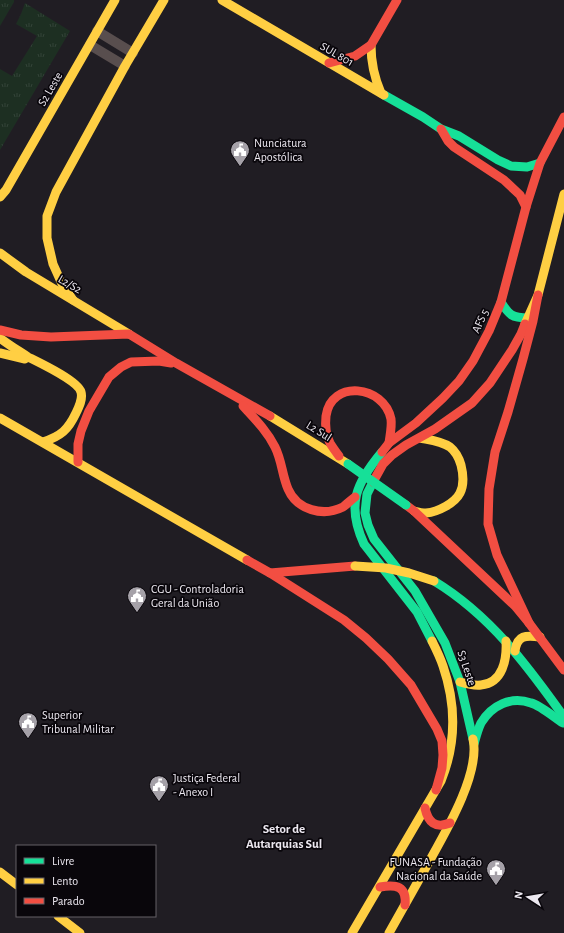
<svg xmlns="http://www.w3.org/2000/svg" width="564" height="933" viewBox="0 0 564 933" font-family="'Alegreya Sans',sans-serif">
	<defs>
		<pattern id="grass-tufts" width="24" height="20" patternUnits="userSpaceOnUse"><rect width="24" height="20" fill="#1d2f22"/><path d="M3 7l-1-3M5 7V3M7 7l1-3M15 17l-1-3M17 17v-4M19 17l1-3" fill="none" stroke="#334338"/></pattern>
	</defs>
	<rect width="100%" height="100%" fill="#201d23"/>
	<!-- grass -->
	<g fill="url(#grass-tufts)">
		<path d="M0 0H14V2L0 26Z"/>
		<path d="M25 3 70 31 0 150V69L12 76 37 36 16 24 21 14Z"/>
	</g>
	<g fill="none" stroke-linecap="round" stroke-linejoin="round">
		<!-- street -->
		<g stroke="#584e4e" stroke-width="10">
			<path d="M97 31 133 53"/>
			<path d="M90 45 125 66"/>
		</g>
		<!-- fast -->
		<g stroke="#16e098" stroke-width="9">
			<path d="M384 95 423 117 441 129 459 136 498 160 511 166 527 167 540 163"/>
			<path d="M501 302C509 315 512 318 528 318"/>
			<path d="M382 452C356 483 346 505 364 544L417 612 432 641"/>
			<path d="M373 482 367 494 365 513 368 525 374 539 415 591 445 643 460 682 473 739"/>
			<path d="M434 581C490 615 527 665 564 717"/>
			<path d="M474 744C476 737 478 729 481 723 492 705 511 696 531 703 540 705 555 718 563 723"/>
		</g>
		<!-- slow -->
		<g stroke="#ffcf43" stroke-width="9">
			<path d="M222 0 384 95"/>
			<path d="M371 45C371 62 374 77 381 93"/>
			<path d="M0 197 6 190 115 0"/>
			<path d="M0 253 26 272 129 334"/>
			<path d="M73 300 62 284 53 264 47 238V216L56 192 125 66 164 0"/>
			<path d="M525 324 538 295 564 194"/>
			<path d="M0 338C9 345 19 351 28 357 40 363 78 381 81 392 83 399 79 407 76 413 68 430 61 436 43 442"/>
			<path d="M0 353 25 359"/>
			<path d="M270 416 348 464"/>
			<path d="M0 418 247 560"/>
			<path d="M414 511C418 512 422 513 426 513 438 512 455 503 460 493 464 485 463 473 461 465 459 458 455 451 450 447 441 441 430 440 420 438"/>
			<path d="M515 651C517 635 526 635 540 637"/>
			<path d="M460 682C467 684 474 686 481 685 503 683 507 659 506 641"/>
			<path d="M0 872 17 885"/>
			<path d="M58 916 80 933"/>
			<path d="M352 933 441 781C456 744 456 704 443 666 440 657 436 649 432 641"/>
			<path d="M389 933C401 912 413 890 425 869 442 838 481 775 473 739"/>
		</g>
		<!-- jam -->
		<g stroke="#f24e42" stroke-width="9">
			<path d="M329 63 355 56 371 45 397 0"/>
			<path d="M441 129 448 141 454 147 504 180 520 195 526 207"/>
			<path d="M0 330 21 335 51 337 129 334 176 363 270 416"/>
			<path d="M243 406C255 419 267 431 275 447 282 461 282 475 288 489 297 510 323 517 343 507 347 504 351 500 355 497"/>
			<path d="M382 452 389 443 416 423 443 398 459 381 473 361 489 331 501 302 526 207 540 163 564 117"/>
			<path d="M339 456C336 452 333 448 330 443 326 435 325 425 326 416 331 379 384 385 391 419 392 427 390 435 389 443"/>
			<path d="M78 462V444L81 431 89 411 109 377 121 367 131 362 159 361 171 363"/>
			<path d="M373 482 383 464 392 455 406 445 435 429 472 403 490 383 512 350 521 334 525 324"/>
			<path d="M406 505 414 511 515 606 529 623 564 670"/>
			<path d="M247 560 270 573 344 620 366 638 388 659 411 685 437 729 442 741 443 755 442 768 436 790"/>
			<path d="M270 573 355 566"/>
			<path d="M529 623 497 555 488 524 489 489 495 452 508 412 523 359 533 321 538 295"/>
			<path d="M425 808C428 822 435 829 450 823"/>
			<path d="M380 887C396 884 407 886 405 905"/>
		</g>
		<!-- fast-bridge -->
		<path stroke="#16e098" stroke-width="9" d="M348 464 406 505"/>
		<!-- slow-bridge -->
		<path stroke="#ffcf43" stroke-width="9" d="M355 566 386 568 409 573 434 581"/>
	</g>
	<!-- icons -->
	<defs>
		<symbol id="civic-pin" viewBox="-11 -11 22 30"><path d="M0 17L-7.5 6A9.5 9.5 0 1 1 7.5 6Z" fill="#a5a1a8" stroke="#09060b"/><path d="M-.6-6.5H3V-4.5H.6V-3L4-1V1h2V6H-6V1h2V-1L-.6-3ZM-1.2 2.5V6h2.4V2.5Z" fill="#fff"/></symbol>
	</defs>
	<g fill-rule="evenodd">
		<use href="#civic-pin" x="229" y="139" width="22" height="30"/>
		<use href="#civic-pin" x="126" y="585" width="22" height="30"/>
		<use href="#civic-pin" x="17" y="711" width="22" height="30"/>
		<use href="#civic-pin" x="148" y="774" width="22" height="30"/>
		<use href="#civic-pin" x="485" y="858" width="22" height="30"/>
	</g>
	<g text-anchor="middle" stroke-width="3.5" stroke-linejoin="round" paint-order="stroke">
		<!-- street labels -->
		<g font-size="12" fill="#ece8f0" stroke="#09060b">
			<text transform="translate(337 54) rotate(30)" y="4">SUL 801</text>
			<text transform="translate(50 89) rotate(-60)" y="4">S2 Leste</text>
			<text transform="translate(70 284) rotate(30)" y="4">L2/S2</text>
			<text transform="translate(480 321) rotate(-65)" y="4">AFS 5</text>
			<text transform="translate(319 431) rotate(32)" y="4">L2 Sul</text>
			<text transform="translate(467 668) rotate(71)" y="4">S3 Leste</text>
		</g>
		<!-- poi labels -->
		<g font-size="12" fill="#ece8f0" stroke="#09060b" text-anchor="start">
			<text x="254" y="147">Nunciatura<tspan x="254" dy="14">Apostólica</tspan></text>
			<text x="151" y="593">CGU - Controladoria<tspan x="151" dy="14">Geral da União</tspan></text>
			<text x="42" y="719">Superior<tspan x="42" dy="14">Tribunal Militar</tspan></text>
			<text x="173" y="782">Justiça Federal<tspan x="173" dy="14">- Anexo I</tspan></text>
			<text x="482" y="866" text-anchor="end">FUNASA - Fundação<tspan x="482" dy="14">Nacional da Saúde</tspan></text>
		</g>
		<!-- neighbourhood labels -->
		<g font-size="13" font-weight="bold" fill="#ece8f0" stroke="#09060b">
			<text x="284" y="833">Setor de<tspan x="284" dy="15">Autarquias Sul</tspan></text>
		</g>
	</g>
	<!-- legend -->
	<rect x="16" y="845" width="140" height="72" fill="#09060b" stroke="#646067"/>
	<rect x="24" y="858" width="20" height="6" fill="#16e098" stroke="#646067"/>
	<text x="52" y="865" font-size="12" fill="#ece8f0">Livre</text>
	<rect x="24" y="878" width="20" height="6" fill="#ffcf43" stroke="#646067"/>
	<text x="52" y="885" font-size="12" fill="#ece8f0">Lento</text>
	<rect x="24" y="898" width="20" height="6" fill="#f24e42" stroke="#646067"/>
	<text x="52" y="905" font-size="12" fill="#ece8f0">Parado</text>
	<!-- north arrow -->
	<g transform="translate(528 897) rotate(282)" stroke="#09060b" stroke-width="3" paint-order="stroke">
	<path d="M0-3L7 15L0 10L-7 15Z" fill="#ece8f0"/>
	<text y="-6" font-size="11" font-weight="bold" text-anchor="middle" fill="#ece8f0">N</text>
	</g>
</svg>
